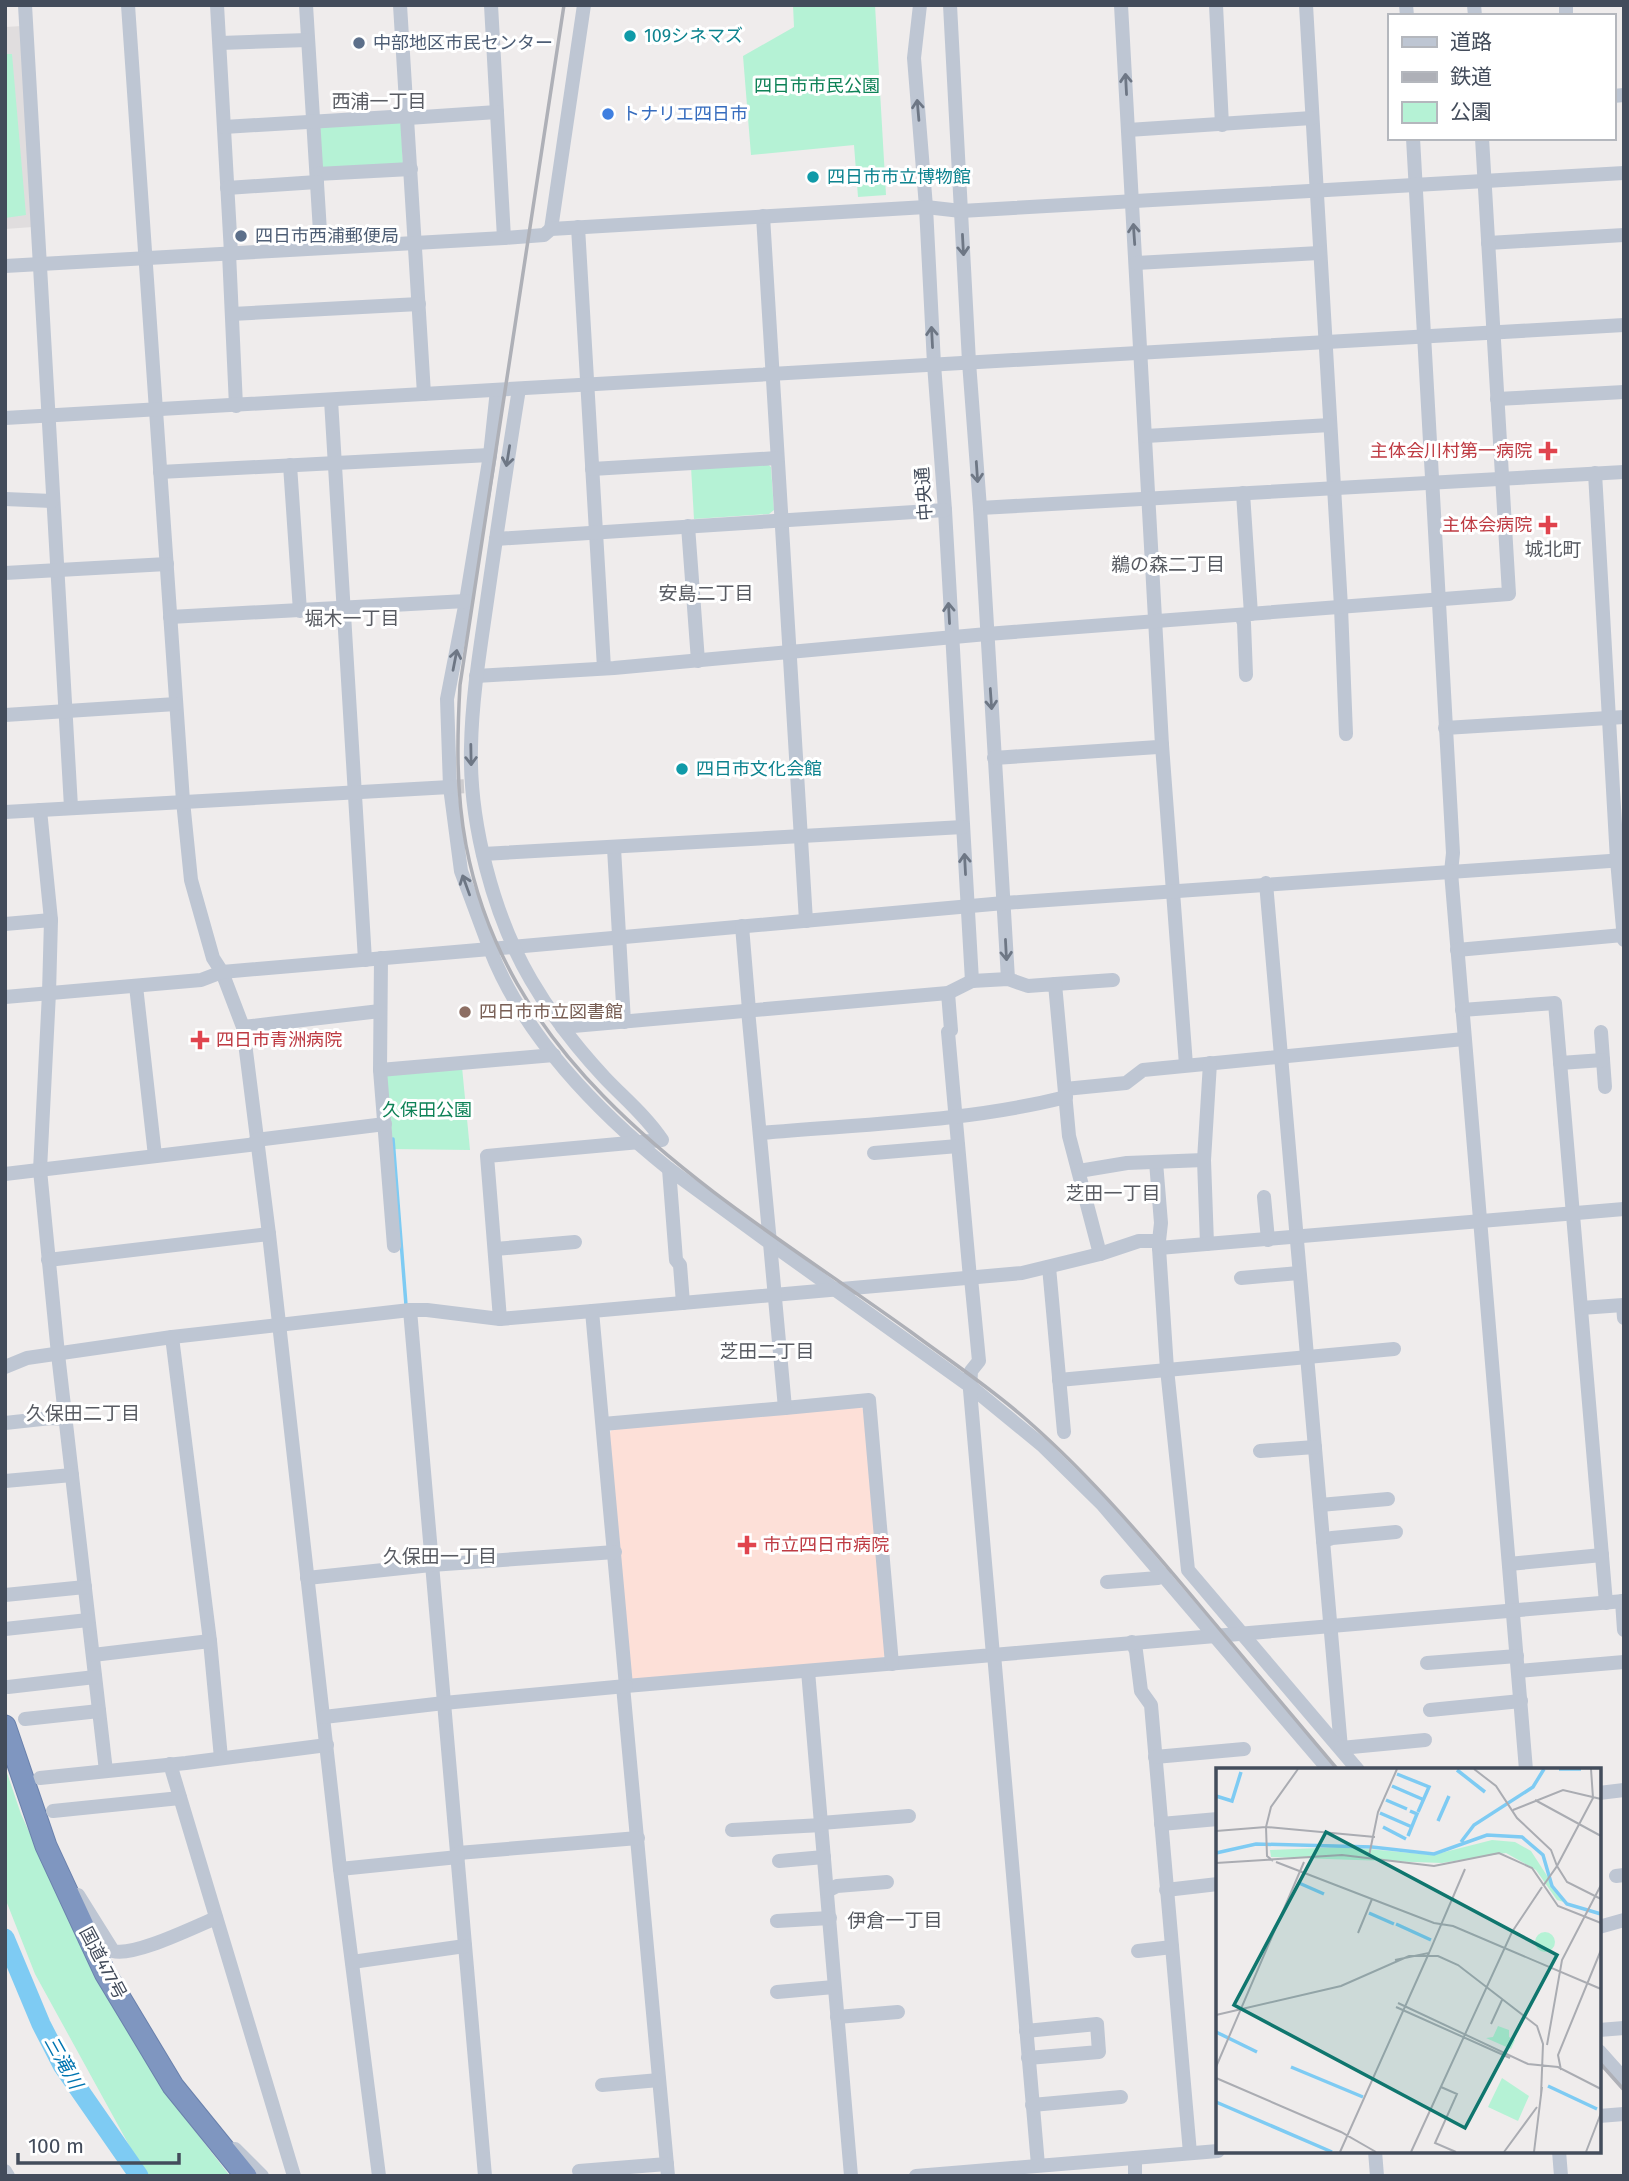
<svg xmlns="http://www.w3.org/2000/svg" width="1629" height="2181" viewBox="0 0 1629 2181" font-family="'Fira Sans','Noto Sans JP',sans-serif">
	<rect width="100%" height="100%" fill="#efecec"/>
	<!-- education -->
	<path fill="#e0ddde" d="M22 26 33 227 5 229V27Z"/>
	<!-- medical -->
	<path fill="#fde0d8" d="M860 1407 865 1411 886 1654 880 1660 635 1680 629 1676 608 1436 613 1428Z"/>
	<!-- green -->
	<g fill="#b5f2d5">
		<path d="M793 5H875L886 195 858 197 854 145 751 155 743 56 794 27Z"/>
		<path d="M5 54H12L26 215 5 218Z"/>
		<path d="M398 122 401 124 403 165 320 172 319 129 325 126Z"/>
		<path d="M767 464 771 467 774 510 769 514 694 519 691 467Z"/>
		<path d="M462 1067 470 1150 391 1149 384 1075Z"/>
		<path d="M5 1767 21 1814 95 1976 181 2113 230 2176H146L35 1974 5 1898Z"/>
	</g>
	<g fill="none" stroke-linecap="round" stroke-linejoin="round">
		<!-- stream -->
		<path stroke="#7ecbf3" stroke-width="3.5" d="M393 1139 406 1305"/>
		<!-- river -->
		<path stroke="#7ecbf3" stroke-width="19" d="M5 1938 41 2024 62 2065 139 2176"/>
		<!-- minor-tunnel -->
		<path stroke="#cdcccf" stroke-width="14" stroke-dasharray="14 7" stroke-linecap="butt" d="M450 787 472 786"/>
		<defs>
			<path id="highway" d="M5 1726 46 1846 105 1973 173 2086 246 2176"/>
		</defs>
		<!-- highway casing -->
		<use href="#highway" stroke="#6a81ac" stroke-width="23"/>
		<!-- minor -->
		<g stroke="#bec6d3" stroke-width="14">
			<path d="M25 5 71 807"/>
			<path d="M128 5 183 801 191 880 213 958 222 972 243 1027 269 1234 340 1869 379 2176"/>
			<path d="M217 5 231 253"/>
			<path d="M306 5 321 248"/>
			<path d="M400 5 424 394"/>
			<path d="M491 5 504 238"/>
			<path d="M920 5 914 58 926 207 934 364 945 510 972 981"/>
			<path d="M950 5 969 362 980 508 1008 979"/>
			<path d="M1121 5 1162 745 1186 1065"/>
			<path d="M1216 5 1222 125"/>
			<path d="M1306 5 1341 607 1346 734"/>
			<path d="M1406 5 1407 16"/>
			<path d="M1474 5 1475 16"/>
			<path d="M1566 5V16"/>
			<path d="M220 43 308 40"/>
			<path d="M1613 96 1624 95"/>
			<path d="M408 118 497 112"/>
			<path d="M224 127 408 116"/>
			<path d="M1128 130 1312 118"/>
			<path d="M1413 138 1453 853 1451 872 1526 1770"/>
			<path d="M317 174 411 169"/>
			<path d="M227 188 317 182"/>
			<path d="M763 216 806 921"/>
			<path d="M578 227 604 668"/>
			<path d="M551 229 584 5"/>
			<path d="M1488 243 1624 235"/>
			<path d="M229 253 236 406"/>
			<path d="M1136 263 1319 253"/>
			<path d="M5 266 504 238 544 235 551 229 926 207 961 211 1624 173"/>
			<path d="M232 314 419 304"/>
			<path d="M497 390 490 455 466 601 447 699 450 787 461 871 490 949 1004 903 1624 860"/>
			<path d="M1497 399 1624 392"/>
			<path d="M331 400 365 960"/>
			<path d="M5 418 1624 325"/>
			<path d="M1146 436 1330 425"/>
			<path d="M290 465 300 611"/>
			<path d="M592 469 777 458"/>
			<path d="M160 472 490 455"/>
			<path d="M1595 473 1617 860 1624 940"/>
			<path d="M1243 493 1251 614"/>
			<path d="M5 499 52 501"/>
			<path d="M980 508 1624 472"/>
			<path d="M688 526 698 661"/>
			<path d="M496 539 945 510"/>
			<path d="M5 573 167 564"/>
			<path d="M1241 615 1244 623 1246 675"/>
			<path d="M170 617 466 601"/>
			<path d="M476 676 614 668 987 634 1509 594 1482 138"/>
			<path d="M5 715 176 704"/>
			<path d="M1445 728 1624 717"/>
			<path d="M994 758 1158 747 1162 745"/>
			<path d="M40 810 51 920 49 993 40 1170 58 1354 106 1771"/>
			<path d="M5 812 450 787"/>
			<path d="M614 848 624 1022"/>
			<path d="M483 854 963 827"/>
			<path d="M1266 883 1341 1748"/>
			<path d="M5 924 51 920"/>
			<path d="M742 926 749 1010"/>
			<path d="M1457 950 1623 935"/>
			<path d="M381 958 380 1070 394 1246"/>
			<path d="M1055 984 1113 980"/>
			<path d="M136 986 155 1156"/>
			<path d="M948 993 951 1030 948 1032 970 1278"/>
			<path d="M5 997 201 980 222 972 490 949C523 1035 598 1112 669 1169"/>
			<path d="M748 1010 770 1243 970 1386 1042 1445 1102 1504 1329 1770"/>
			<path d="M1462 1010 1555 1003 1606 1603"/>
			<path d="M243 1027 380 1011"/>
			<path d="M562 1027 948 993 972 981 1008 979 1028 986 1055 984 1069 1136 1100 1254"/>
			<path d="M1601 1032 1605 1087"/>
			<path d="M1560 1063 1603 1060"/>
			<path d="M380 1070 554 1055"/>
			<path d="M1065 1089 1126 1083 1143 1070 1464 1039"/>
			<path d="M760 1133C862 1124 967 1122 1066 1097"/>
			<path d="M256 1140 385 1124"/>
			<path d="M874 1153 958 1146"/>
			<path d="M1156 1162 1161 1223 1159 1241"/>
			<path d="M1079 1171 1127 1163 1204 1160"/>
			<path d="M5 1174 257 1144"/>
			<path d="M1264 1197 1268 1240"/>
			<path d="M1207 1244 1204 1160 1210 1063"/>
			<path d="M1159 1248 1167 1369 1188 1570 1358 1770"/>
			<path d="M495 1249 575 1242"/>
			<path d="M48 1260 269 1234"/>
			<path d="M1049 1267 1064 1432"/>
			<path d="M971 1278 979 1361 971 1371 970 1390 993 1655 626 1686 592 1311 1022 1273 1100 1254 1139 1241H1159V1248L1624 1209"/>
			<path d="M1241 1278 1299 1273"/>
			<path d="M683 1303 680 1265 676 1260 669 1169 770 1243 785 1408 869 1400 892 1664"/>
			<path d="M1581 1308 1623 1305 1624 1318"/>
			<path d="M410 1310 485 2176"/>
			<path d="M500 1319 487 1156 662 1140C646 1116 624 1098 605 1078 577 1048 552 1016 531 980 493 915 469 822 471 747 472 695 481 644 488 594 498 525 508 457 519 389"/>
			<path d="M172 1337 210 1641 221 1758"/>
			<path d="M5 1367 27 1358 172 1337 410 1310H427L500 1319 592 1311"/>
			<path d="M1059 1380 1394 1349"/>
			<path d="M5 1423 51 1418 65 1419"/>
			<path d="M603 1424 785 1408"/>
			<path d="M1260 1451 1315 1447"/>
			<path d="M5 1481 72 1475"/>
			<path d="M1320 1505 1388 1499"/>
			<path d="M1323 1541 1332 1538 1396 1532"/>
			<path d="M1509 1564 1602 1555"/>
			<path d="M307 1578 431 1565 615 1552"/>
			<path d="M1107 1582 1158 1578 1164 1575"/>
			<path d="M5 1595 85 1587"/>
			<path d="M1622 1601 1624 1630"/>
			<path d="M5 1629 88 1620"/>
			<path d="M1132 1642 1136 1651 1141 1691 1151 1705 1190 2153"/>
			<path d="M994 1654 1038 2165"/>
			<path d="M93 1655 210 1641"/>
			<path d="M993 1655 1624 1601"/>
			<path d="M1427 1663 1517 1656"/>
			<path d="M808 1671 851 2176"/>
			<path d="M1518 1671 1624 1662"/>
			<path d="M623 1686 668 2176"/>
			<path d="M8 1687 95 1677"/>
			<path d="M1430 1710 1521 1701"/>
			<path d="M324 1717 444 1703 626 1686"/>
			<path d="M25 1719 99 1711"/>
			<path d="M1341 1748 1425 1740"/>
			<path d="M1155 1757 1244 1749"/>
			<path d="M170 1764 294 2176"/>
			<path d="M40 1778 186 1763 327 1745"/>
			<path d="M1599 1793 1624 1790"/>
			<path d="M53 1811 180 1798"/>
			<path d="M821 1823 909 1816"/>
			<path d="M1161 1824 1218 1819"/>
			<path d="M732 1830 822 1825"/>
			<path d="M458 1853 638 1838"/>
			<path d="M779 1861 824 1857"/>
			<path d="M340 1869 458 1857"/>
			<path d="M1616 1876 1624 1875"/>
			<path d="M1166 1890 1218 1884"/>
			<path d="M827 1891 837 1886 887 1882"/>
			<path d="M78 1895 113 1951C134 1957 194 1927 216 1918"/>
			<path d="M777 1921 830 1918"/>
			<path d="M1599 1927 1624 1920"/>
			<path d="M1138 1951 1172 1947"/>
			<path d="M352 1962 465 1946"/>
			<path d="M777 1992 834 1987"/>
			<path d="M837 2017 898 2012"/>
			<path d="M1599 2030 1624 2028"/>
			<path d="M1026 2031 1097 2024 1099 2052 1028 2058"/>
			<path d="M1599 2051 1624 2079"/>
			<path d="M602 2085 659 2080"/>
			<path d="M1032 2105 1121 2097"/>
			<path d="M1599 2116 1624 2114"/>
			<path d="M235 2149 262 2176"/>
			<path d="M1375 2151 1377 2176"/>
			<path d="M1559 2151 1561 2176"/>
			<path d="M1135 2158V2176"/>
			<path d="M5 2171 8 2176"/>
			<path d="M579 2171 667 2164"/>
			<path d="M916 2176 1218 2151"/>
		</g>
		<!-- highway -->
		<use href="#highway" stroke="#7f96c0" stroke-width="21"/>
		<!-- rail -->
		<g stroke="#aeb0b7" stroke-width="3.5">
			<path d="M564 5 460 685C457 738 456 792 466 845 511 1084 731 1202 911 1332 950 1361 991 1388 1028 1421 1094 1479 1150 1546 1206 1613 1250 1666 1294 1718 1338 1770"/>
			<path d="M1599 2062 1624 2090"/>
		</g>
	</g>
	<!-- one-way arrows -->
	<defs><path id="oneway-shaft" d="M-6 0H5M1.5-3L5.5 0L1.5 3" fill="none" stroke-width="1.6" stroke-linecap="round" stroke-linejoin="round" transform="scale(1.75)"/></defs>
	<g stroke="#6e7785">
		<use href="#oneway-shaft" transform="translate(1126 84) rotate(-93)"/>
		<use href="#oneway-shaft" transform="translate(918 110) rotate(-95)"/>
		<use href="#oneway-shaft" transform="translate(1134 234) rotate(-94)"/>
		<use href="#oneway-shaft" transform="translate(963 245) rotate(87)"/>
		<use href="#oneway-shaft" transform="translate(932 337) rotate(-93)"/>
		<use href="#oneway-shaft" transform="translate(508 456) rotate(99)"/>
		<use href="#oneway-shaft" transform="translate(977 472) rotate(86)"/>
		<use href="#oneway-shaft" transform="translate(949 613) rotate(-93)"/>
		<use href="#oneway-shaft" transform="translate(455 660) rotate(-79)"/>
		<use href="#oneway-shaft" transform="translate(991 699) rotate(86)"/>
		<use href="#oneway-shaft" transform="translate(471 755) rotate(89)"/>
		<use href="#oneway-shaft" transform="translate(965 864) rotate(-93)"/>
		<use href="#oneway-shaft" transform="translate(466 885) rotate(-110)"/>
		<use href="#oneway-shaft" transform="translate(1006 950) rotate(87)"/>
	</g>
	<!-- markers -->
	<g fill="#0f9aa8" stroke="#fff" stroke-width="2.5">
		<circle cx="630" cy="36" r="7"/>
		<circle cx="813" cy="177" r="7"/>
		<circle cx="682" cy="769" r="7"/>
	</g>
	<g fill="#5c6f8a" stroke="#fff" stroke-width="2.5">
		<circle cx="359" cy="43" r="7"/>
		<circle cx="241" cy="236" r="7"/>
	</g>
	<circle fill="#3f7fe0" stroke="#fff" stroke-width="2.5" cx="608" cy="114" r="7"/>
	<g fill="#e0444e" stroke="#fff" stroke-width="2.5">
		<path d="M1544.5 440.5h7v7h7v7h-7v7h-7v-7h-7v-7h7z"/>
		<path d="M1544.5 514.5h7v7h7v7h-7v7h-7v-7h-7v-7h7z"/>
		<path d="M196.5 1029.5h7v7h7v7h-7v7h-7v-7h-7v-7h7z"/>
		<path d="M743.5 1534.5h7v7h7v7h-7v7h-7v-7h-7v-7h7z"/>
	</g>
	<circle fill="#8d6e63" stroke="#fff" stroke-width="2.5" cx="465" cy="1012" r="7"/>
	<g text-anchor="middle" stroke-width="6" stroke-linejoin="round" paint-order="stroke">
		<!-- culture labels -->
		<g font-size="18" fill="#0d838f" stroke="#fff" text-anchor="start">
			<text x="644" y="42">109シネマズ</text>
			<text x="827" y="183">四日市市立博物館</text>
			<text x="696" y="775">四日市文化会館</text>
		</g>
		<!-- service labels -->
		<g font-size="18" fill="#4e5e75" stroke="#fff" text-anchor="start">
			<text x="373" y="49">中部地区市民センター</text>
			<text x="255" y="242">四日市西浦郵便局</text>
		</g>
		<!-- park labels -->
		<g font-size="18" fill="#0e8257" stroke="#fff">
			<text x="817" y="92">四日市市民公園</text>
			<text x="427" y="1116">久保田公園</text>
		</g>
		<!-- shop labels -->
		<g font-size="18" fill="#366cbe" stroke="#fff" text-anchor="start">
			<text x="622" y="120">トナリエ四日市</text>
		</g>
		<!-- health labels -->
		<g font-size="18" fill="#be3a42" stroke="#fff" text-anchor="end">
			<text x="1532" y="457">主体会川村第一病院</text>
			<text x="1532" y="531">主体会病院</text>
			<text x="216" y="1046" text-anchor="start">四日市青洲病院</text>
			<text x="763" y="1551" text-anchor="start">市立四日市病院</text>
		</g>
		<!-- street labels -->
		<g font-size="18" fill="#434c5b" stroke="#fff">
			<text transform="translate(924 494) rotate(-94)" y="6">中央通</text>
			<text transform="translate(103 1963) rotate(62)" y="6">国道477号</text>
		</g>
		<!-- education labels -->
		<g font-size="18" fill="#785e54" stroke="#fff" text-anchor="start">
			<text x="479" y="1018">四日市市立図書館</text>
		</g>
		<!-- neighbourhood labels -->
		<g font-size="19" fill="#585b62" stroke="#fff">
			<text x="379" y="108">西浦一丁目</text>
			<text x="1553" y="556">城北町</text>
			<text x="1168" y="571">鵜の森二丁目</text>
			<text x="706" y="600">安島二丁目</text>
			<text x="352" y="625">堀木一丁目</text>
			<text x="1113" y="1200">芝田一丁目</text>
			<text x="767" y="1358">芝田二丁目</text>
			<text x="83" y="1420">久保田二丁目</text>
			<text x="440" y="1563">久保田一丁目</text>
			<text x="895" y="1927">伊倉一丁目</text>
		</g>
		<!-- water labels -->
		<g font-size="19" font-style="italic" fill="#0075b1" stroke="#fff">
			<text transform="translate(64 2062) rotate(61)" y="7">三滝川</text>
		</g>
	</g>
	<!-- overview -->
	<g transform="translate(1216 1768)">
		<rect width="385" height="385" fill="#efecec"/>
		<path d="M276 72 299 74 315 83 348 134 341 132 320 102 290 85 226 95 55 89 54 82 130 79 217 87ZM319 174a10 10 0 1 1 20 0a10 10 0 1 1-20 0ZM282 258 293 262V269L299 272 295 281 270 270 277 269ZM286 310 313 328 302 353 272 339Z" fill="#b5f2d5"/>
		<path fill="none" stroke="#7ecbf3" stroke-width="3.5" d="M343 1H365M241 2 269 24M181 6 213 19 202 44M176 18 206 31M0 28 16 33 25 4M170 32 191 41M164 45 196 59M222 53 233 28M167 59 190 71M192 68 201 46 194 43M245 74 258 57 317 19 328 1M0 85 40 76 156 79 218 86 271 67 306 69 327 87 336 118 351 136 385 146M83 115 108 126M153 145 178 156M180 156 215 172M0 264 41 284M75 299 147 329M332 318 381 341M0 334 116 384"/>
		<path fill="none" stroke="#aaacb2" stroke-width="2" d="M82 1 55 39 50 59 159 69M258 1 280 18 301 50 335 82 341 98 327 118M375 1 377 30 341 98 351 114 385 131M319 32 385 68M297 42 347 22 385 31M50 59 51 88 57 93M0 63 50 59M153 88 162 44 181 1M60 94 218 155 237 158 385 221M0 95 126 87 218 98 283 85 316 100 342 138 385 155M142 165 156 131M179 192 213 185 249 101M182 235 312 296 342 299 385 321M180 239 294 290M0 247 125 218 193 188H222L242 197 321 258 327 276 325 328M275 256 286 232M331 277 346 192 385 117M0 299 88 94M345 302 342 287 385 182M0 310 125 364 160 384M225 319 241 326 219 375 240 384M124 384 213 185M195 384 296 164 326 119M288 384 321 339M318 384 326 319M370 384 385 345"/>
		<path fill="#0f766e" fill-opacity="0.15" stroke="#0f766e" stroke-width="3.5" d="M110 64 341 187 249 360 18 237Z"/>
		<rect width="385" height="385" fill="none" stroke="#434c5b" stroke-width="3.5"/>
	</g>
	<!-- border -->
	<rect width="1629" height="2181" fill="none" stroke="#434c5b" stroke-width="14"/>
	<!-- legend -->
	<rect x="1388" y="14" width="228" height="126" fill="#ffffff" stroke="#b4b7bd" stroke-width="2"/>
	<rect x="1402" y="37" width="35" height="10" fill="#bec6d3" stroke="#b4b7bd" stroke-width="2"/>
	<text x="1450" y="49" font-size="21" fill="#434c5b">道路</text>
	<rect x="1402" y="72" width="35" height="10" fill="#aeb0b7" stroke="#b4b7bd" stroke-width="2"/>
	<text x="1450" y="84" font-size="21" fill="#434c5b">鉄道</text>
	<rect x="1402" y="102" width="35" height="21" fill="#b5f2d5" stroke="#b4b7bd" stroke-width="2"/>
	<text x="1450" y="119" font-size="21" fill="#434c5b">公園</text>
	<!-- scale -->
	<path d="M18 2153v10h161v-10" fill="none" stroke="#434c5b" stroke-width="3.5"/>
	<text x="28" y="2153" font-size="21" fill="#434c5b" stroke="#ffffff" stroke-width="5" paint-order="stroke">100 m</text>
</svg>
